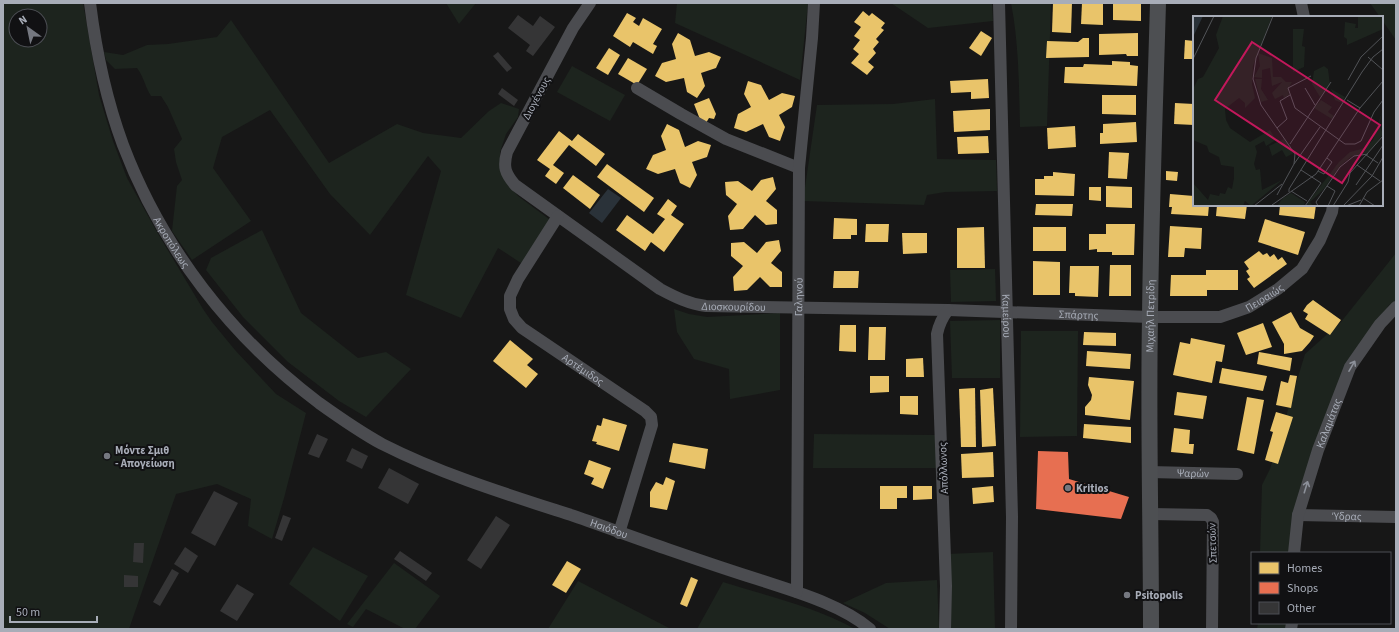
<svg xmlns="http://www.w3.org/2000/svg" width="1399" height="632" viewBox="0 0 1399 632" font-family="'Source Sans 3',sans-serif">
	<rect width="100%" height="100%" fill="#171717"/>
	<!-- green -->
	<g fill="#1d241e" fill-rule="evenodd">
		<path d="M3 3H83L99 95 113 141 127 178 157 232 203 309 212 322 235 350 276 394 306 413 284 498 272 539 248 526 251 499 217 484 176 494 129 629H3ZM16 16H40V40H16Z"/>
		<path d="M446 3H476L459 24Z"/>
		<path d="M677 3H808L800 80 675 23Z"/>
		<path d="M891 3H992L993 21 928 28Z"/>
		<path d="M1011 3H1051L1047 126 1020 127C1019 86 1019 44 1011 3Z"/>
		<path d="M1370 3H1392L1396 4V40L1382 20V17H1380Z"/>
		<path d="M231 20 329 163 397 124 423 133 461 138 489 111 501 103 519 109 518 117 506 134 500 152V165L511 188 518 196 553 222 524 265 498 248 461 318 406 295 441 171 428 156 370 235 330 194 270 110 222 137 213 168 251 221 192 260 172 231 177 186 182 180 176 162 174 149 182 139 168 107 161 96H151C145 87 144 77 137 68L115 69 106 60 104 52 123 55 147 45 168 44 217 37Z"/>
		<path d="M572 66 625 95 610 121 557 92Z"/>
		<path d="M935 99 937 159 996 160 997 191 945 192 927 195 924 205 803 201 817 105 893 104Z"/>
		<path d="M262 230 301 313 358 358 386 352 411 369 366 417 339 401 288 362 243 317 206 270 211 258Z"/>
		<path d="M1396 253V301L1389 305 1342 377 1290 553H1260L1262 485 1270 469 1305 354 1341 322Z"/>
		<path d="M995 269 996 301 951 302 950 270Z"/>
		<path d="M674 309 689 314 707 317 780 313V390L730 399 729 369 694 359 677 332Z"/>
		<path d="M1000 320V378H952L950 321Z"/>
		<path d="M1021 331H1078L1077 436 1020 437Z"/>
		<path d="M814 434 935 435 939 468H813Z"/>
		<path d="M313 547 368 576 340 621 289 584Z"/>
		<path d="M993 552 995 629H948L947 554Z"/>
		<path d="M394 563 440 596 415 629H405L366 609 353 627 347 624Z"/>
		<path d="M937 580 939 629H890L865 613 843 603 886 583Z"/>
		<path d="M578 581 671 629H548Z"/>
		<path d="M723 582C767 596 814 606 855 629H697Z"/>
		<path d="M1258 623H1288L1287 629H1257Z"/>
	</g>
	<!-- water -->
	<path fill="#2a3239" d="M608 189 621 198 602 223 589 213Z"/>
	<!-- homes -->
	<g fill="#e9c46a">
		<path d="M1053 3H1072L1071 33 1052 32Z"/>
		<path d="M1082 3H1103V25L1081 24Z"/>
		<path d="M1113 3H1141V21L1113 20Z"/>
		<path d="M863 11 869 16 872 13 885 23 881 28 884 30 876 39 879 42 873 49 876 53 868 62 874 67 867 75 851 63 859 54 853 49 860 40 854 36 861 27 854 22Z"/>
		<path d="M627 13 636 18 633 22 639 26 643 18 662 29 653 44 657 46 653 54 633 42 630 47 613 36Z"/>
		<path d="M981 31 992 38 981 56 969 48Z"/>
		<path d="M678 33 690 40 695 56 709 52 721 57 716 68 701 73 705 86 697 98 687 92 684 78 666 82 655 76 662 63 676 59 672 44Z"/>
		<path d="M1138 33V56H1127L1126 54 1099 55V34Z"/>
		<path d="M1083 38H1089V57L1046 58 1047 41 1078 42Z"/>
		<path d="M1185 40 1194 41V59H1184Z"/>
		<path d="M609 48 620 55 608 75 596 68Z"/>
		<path d="M628 58 647 69 637 85 618 74Z"/>
		<path d="M1112 61 1130 62V65L1138 66 1137 86 1064 83 1065 67H1083L1084 64 1112 65Z"/>
		<path d="M988 79 989 98 971 99V92L951 93 950 81Z"/>
		<path d="M748 81 761 85 769 100 782 93 795 96 792 107 779 115 785 127 780 141 769 137 763 124 746 132 734 128 738 114 751 107 744 94Z"/>
		<path d="M1102 95H1136V115L1102 114Z"/>
		<path d="M709 98 716 114 714 119 709 118 706 123 701 122 694 104Z"/>
		<path d="M1175 103 1194 104V125L1174 124Z"/>
		<path d="M990 109V130L954 132 953 111Z"/>
		<path d="M1136 122 1137 142 1100 144V133H1103V124Z"/>
		<path d="M667 124 679 130 685 147 698 141 711 145 707 157 692 162 697 175 690 188 680 183 675 169 658 174 646 169 653 155 666 150 661 136Z"/>
		<path d="M1075 126 1076 147 1048 149 1047 128Z"/>
		<path d="M559 131 572 141 578 134 605 154 596 166 569 145 553 165 564 173 556 184 545 176 550 169 537 160Z"/>
		<path d="M988 136 989 153 958 154 957 137Z"/>
		<path d="M1109 152 1129 153 1127 179 1108 178Z"/>
		<path d="M607 164 654 198 644 212 597 177Z"/>
		<path d="M1166 171 1178 172 1177 181 1166 180Z"/>
		<path d="M1053 172 1075 174 1074 196 1035 195V179H1044V176H1053Z"/>
		<path d="M573 175 600 195 590 209 563 188Z"/>
		<path d="M773 177 776 189 766 201 777 210V224L766 225 755 215 743 229 730 230 728 216 737 204 726 195 725 182 738 181 752 191 761 180Z"/>
		<path d="M1106 186 1132 187V208L1106 207Z"/>
		<path d="M1089 187H1101V201L1089 200Z"/>
		<path d="M1170 194 1194 196V205H1209L1208 216 1171 214 1172 207H1169Z"/>
		<path d="M668 199 677 206 671 215 684 224 664 252 651 242 645 251 616 230 627 215 653 234 665 219 657 214Z"/>
		<path d="M1036 204H1073L1072 216 1035 215Z"/>
		<path d="M1217 205H1247L1245 219 1216 216Z"/>
		<path d="M1280 205H1316L1314 219 1279 215Z"/>
		<path d="M834 218 857 219V235H851V239H833Z"/>
		<path d="M1265 219 1305 232 1298 255 1258 242Z"/>
		<path d="M866 224H889L888 242H865Z"/>
		<path d="M1106 224H1135L1134 255H1112V252H1097V249L1089 250V234H1106Z"/>
		<path d="M1170 226 1202 228 1201 249 1185 248 1184 257H1168Z"/>
		<path d="M984 227 985 268H957V228Z"/>
		<rect x="1033" y="227" width="33" height="24"/>
		<path d="M902 233H927V253L903 254Z"/>
		<path d="M779 240 781 251 771 263 782 272V287H770L760 277 747 290 734 291 733 277 743 266 731 256V243L744 242 757 253 766 242Z"/>
		<path d="M1259 251 1263 255 1267 253 1270 257 1274 254 1278 260 1282 257 1287 264 1254 288 1247 279 1250 277 1246 271 1249 269 1244 262Z"/>
		<path d="M1033 261 1060 262V295H1033Z"/>
		<path d="M1110 265H1131V296H1109Z"/>
		<path d="M1070 266H1099L1098 297 1075 296V293H1069Z"/>
		<path d="M1206 270H1238V290H1207V296H1170L1171 275H1206Z"/>
		<path d="M834 271H859L858 288H833Z"/>
		<path d="M1313 300 1341 320 1330 335 1305 319 1308 314 1303 311 1307 305Z"/>
		<path d="M1291 312 1300 328 1314 336 1310 342 1302 351 1284 354V344L1272 322Z"/>
		<path d="M1263 323 1272 347 1246 355 1237 333Z"/>
		<path d="M840 325H856V352L839 351Z"/>
		<path d="M869 327H886L885 360H868Z"/>
		<path d="M1084 332 1116 333V346L1083 345Z"/>
		<path d="M1191 338 1225 345 1222 362 1216 361 1212 383 1173 375 1180 342 1190 344Z"/>
		<path d="M510 340 533 359 527 365 538 374 526 388 493 361Z"/>
		<path d="M1087 351 1131 354 1130 369 1086 366Z"/>
		<path d="M1259 352 1292 358 1290 371 1257 364Z"/>
		<path d="M923 358 924 377H906V359Z"/>
		<path d="M1222 368 1267 376 1263 391 1219 383Z"/>
		<path d="M1290 375 1297 376 1291 408 1276 405 1281 381 1288 383Z"/>
		<path d="M870 376H889V392L870 393Z"/>
		<path d="M1089 377 1134 381 1130 420 1085 415V407L1091 400 1092 395 1088 385Z"/>
		<path d="M975 388 976 447H961L959 389Z"/>
		<path d="M993 388 996 446 982 447 980 390Z"/>
		<path d="M1177 392 1207 396 1203 419 1174 415Z"/>
		<path d="M900 396H918V415L900 414Z"/>
		<path d="M1247 397 1264 400 1254 454 1237 450Z"/>
		<path d="M1276 412 1293 417 1278 464 1265 460 1273 432 1270 431Z"/>
		<path d="M603 418 627 425 619 451 596 444 597 442 592 441 597 425 601 426Z"/>
		<path d="M1084 424 1131 427V443L1083 438Z"/>
		<path d="M1174 428 1190 430 1189 444H1194L1193 454 1171 452Z"/>
		<path d="M673 443 708 449 705 469 669 462Z"/>
		<path d="M993 452 994 477 962 478 961 454Z"/>
		<path d="M589 460 611 468 603 489 591 484 594 478 584 474Z"/>
		<path d="M666 477 675 481 667 510 650 507V492L656 482 663 485Z"/>
		<path d="M880 486H907V498H897V509H880Z"/>
		<path d="M913 486H932V499L913 500Z"/>
		<path d="M993 486 994 502 973 504 972 488Z"/>
		<path d="M567 561 581 569 566 593 552 585Z"/>
		<path d="M691 577 698 580 687 607 680 604Z"/>
	</g>
	<!-- shops -->
	<path fill="#e76f51" d="M1038 451 1068 452 1069 479 1129 497 1121 519 1036 509Z"/>
	<!-- building -->
	<g fill="#353536">
		<path d="M518 15 533 26 540 16 555 27 533 56 526 51 530 45 508 28Z"/>
		<path d="M498 52 512 68 507 72 493 56Z"/>
		<path d="M502 88 518 100 514 106 498 94Z"/>
		<path d="M317 434 328 439 319 458 308 454Z"/>
		<path d="M352 448 368 456 362 469 346 461Z"/>
		<path d="M389 468 419 484 408 504 378 488Z"/>
		<path d="M214 491 238 503 215 546 191 533Z"/>
		<path d="M283 515 291 518 282 541 275 538Z"/>
		<path d="M496 516 510 525 481 569 467 560Z"/>
		<path d="M134 543H144L143 563 133 562Z"/>
		<path d="M185 547 198 556 188 573 174 564Z"/>
		<path d="M400 551 432 573 426 581 394 559Z"/>
		<path d="M172 569 179 573 160 606 153 602Z"/>
		<path d="M124 575 138 576V587H124Z"/>
		<path d="M237 584 254 594 237 621 220 611Z"/>
	</g>
	<g fill="none" stroke-linecap="round" stroke-linejoin="round">
		<!-- minor -->
		<g stroke="#4b4c50" stroke-width="12">
			<path id="s1" d="M90 3C96 51 106 99 123 145 162 248 231 337 319 403 340 418 360 432 382 444 443 475 509 495 574 516 606 527 638 539 670 550 699 560 728 570 757 579 793 591 841 604 870 629"/>
			<path id="s2" d="M590 3 573 28 507 152C503 167 505 173 515 185L660 289C675 297 689 304 706 306L948 310 1150 317H1220L1249 307 1278 289 1302 269 1320 240 1332 212 1333 205"/>
			<path id="s3" d="M999 3 1012 517 1011 629"/>
			<path d="M1301 3 1304 17"/>
			<path d="M637 88 681 114 726 139 799 168"/>
			<path id="s4" d="M558 216 518 279 510 296V309L514 319 522 328 645 411 651 417 652 425 619 533"/>
			<path id="s5" d="M1149 472 1237 474"/>
			<path d="M1151 514 1207 515 1211 518 1213 522 1212 629"/>
			<path id="s6" d="M1298 515 1396 517"/>
			<path id="s7" d="M1294 553 1298 515 1318 450 1350 367 1380 324 1396 307"/>
			<path id="s8" d="M797 592 799 168 812 38 814 3"/>
			<path d="M945 629 946 586 937 334C939 324 942 318 948 310"/>
			<path d="M1291 629 1292 623"/>
		</g>
		<!-- major -->
		<path stroke="#4d4f52" stroke-width="16" id="s9" d="M1151 629C1151 525 1148 421 1150 318 1151 213 1155 108 1158 3"/>
	</g>
	<!-- one-way arrows -->
	<defs><path id="oneway-shaft" d="M-6 0H5M1.5-3L5.5 0L1.5 3" fill="none" stroke-width="1.6" stroke-linecap="round" stroke-linejoin="round"/></defs>
	<g stroke="#8c9099">
		<use href="#oneway-shaft" transform="translate(1352 366) rotate(-60)"/>
		<use href="#oneway-shaft" transform="translate(1306 487) rotate(-73)"/>
	</g>
	<!-- markers -->
	<g fill="#757880" stroke="#111113" stroke-width="1.5">
		<circle cx="107" cy="456" r="4"/>
		<circle cx="1068" cy="488" r="4"/>
		<circle cx="1127" cy="595" r="4"/>
	</g>
	<g text-anchor="middle" stroke-width="4" stroke-linejoin="round" paint-order="stroke">
		<!-- street labels -->
		<g font-size="11" fill="#a8adb8" stroke="#111113">
			<text transform="translate(536 98) rotate(-62)" y="4">Διογένους</text>
			<text dy="4" stroke="none"><textPath href="#s1" startOffset="255">Ακροπόλεως</textPath></text>
			<text dy="4" stroke="none"><textPath href="#s2" startOffset="997">Πειραιώς</textPath></text>
			<text dy="4" stroke="none"><textPath href="#s8" startOffset="295">Γαληνού</textPath></text>
			<text dy="4" stroke="none"><textPath href="#s2" startOffset="462">Διοσκουρίδου</textPath></text>
			<text dy="4" stroke="none"><textPath href="#s2" startOffset="807">Σπάρτης</textPath></text>
			<text dy="4" stroke="none"><textPath href="#s3" startOffset="313">Καμείρου</textPath></text>
			<text dy="4" stroke="none"><textPath href="#s9" startOffset="313">Μιχαήλ Πετρίδη</textPath></text>
			<text dy="4" stroke="none"><textPath href="#s4" startOffset="203">Αρτέμιδος</textPath></text>
			<text dy="4" stroke="none"><textPath href="#s7" startOffset="135">Καλαμάτας</textPath></text>
			<text transform="translate(943 468) rotate(-92)" y="4">Απόλλωνος</text>
			<text dy="4" stroke="none"><textPath href="#s5" startOffset="44">Ψαρών</textPath></text>
			<text dy="4" stroke="none"><textPath href="#s6" startOffset="49">Ύδρας</textPath></text>
			<text dy="4" stroke="none"><textPath href="#s1" startOffset="792">Ησιόδου</textPath></text>
			<text transform="translate(1212 543) rotate(-92)" y="4">Σπετσών</text>
		</g>
		<!-- poi labels -->
		<g font-size="11" font-weight="bold" fill="#a8adb8" stroke="#111113" text-anchor="start">
			<text x="115" y="454">Μόντε Σμιθ<tspan x="115" dy="13">- Απογείωση</tspan></text>
			<text x="1076" y="492">Kritios</text>
			<text x="1135" y="599">Psitopolis</text>
		</g>
	</g>
	<!-- overview -->
	<g transform="translate(1193 16)">
		<rect width="190" height="190" fill="#171717"/>
		<path d="M30 0H79L60 50 59 68 62 82 52 92V87L46 82 32 93 33 104 37 112 57 126 77 114 83 124 73 130 71 125 62 130 64 136 61 148 63 154 67 153 69 174 89 164 58 190 52 185 50 190H0V167L15 184 17 178 26 180 27 177 32 178 35 171 39 173 41 162V151L28 149 26 141 16 136 14 130 0 124V73L5 63 10 61 26 32 23 19ZM165 0H190V13L154 29V23L151 21 152 6 163 8 162 12H165ZM100 13H111L109 30 112 31 111 51 100 56ZM65 37 79 42 80 61H88L93 66H99L95 73 96 79 91 82 90 79 82 83 79 77 89 66 79 70 77 52 69 54V62L61 61 67 50ZM131 50 135 53 137 69 127 81 119 68 121 55ZM62 63H69L68 73 75 84 68 86ZM138 73 152 81 149 87 142 84ZM128 84 139 91 135 96 141 100 139 103 121 92ZM190 93 186 109 190 118 183 128 174 137 159 140 147 150 130 174 117 186 120 190H112L146 146 157 136 172 132 180 124ZM91 123 101 137 93 141 89 134 79 140 76 130ZM98 177 112 186 111 190H84L90 182Z" fill="#1d241e"/>
		<path d="M0 0H10L0 21Z" fill="#2a3239"/>
		<path fill="none" stroke="#515357" stroke-width="1" d="M80 0 63 42 60 63 68 89 102 138 101 148 84 179M175 41 190 54M0 43 21 0M118 60 95 72 102 92 152 128H162L168 125 181 96 190 84M155 64 168 41 190 20M112 72 122 89M154 84 167 92M84 112 94 103 87 85 97 79M97 128 138 66M173 139 185 147M101 148 127 111M164 149 187 165M108 154 128 167 112 190M125 155 131 158 139 146 134 142M163 169 190 129M134 170 142 175 135 190M98 175 114 185M96 176V173L169 56 180 41 190 33M170 182 182 190M79 189 123 158 167 92 190 65M61 190 89 168M125 190 123 186 147 151 161 140 175 138M140 190 155 166 157 157 190 120M150 190 179 160 190 141M153 190 168 184M166 190 174 176 190 164"/>
		<path fill="#c2185b" fill-opacity="0.15" stroke="#c2185b" stroke-width="2" d="M59 26 187 109 149 167 22 84Z"/>
		<rect width="190" height="190" fill="none" stroke="#a8adb8" stroke-width="2"/>
	</g>
	<!-- border -->
	<rect width="1399" height="632" fill="none" stroke="#a8adb8" stroke-width="8"/>
	<!-- legend -->
	<rect x="1251" y="552" width="140" height="72" fill="#111113" stroke="#4d4f55"/>
	<rect x="1259" y="562" width="20" height="12" fill="#e9c46a" stroke="#4d4f55"/>
	<text x="1287" y="572" font-size="12" fill="#a8adb8">Homes</text>
	<rect x="1259" y="582" width="20" height="12" fill="#e76f51" stroke="#4d4f55"/>
	<text x="1287" y="592" font-size="12" fill="#a8adb8">Shops</text>
	<rect x="1259" y="602" width="20" height="12" fill="#353536" stroke="#4d4f55"/>
	<text x="1287" y="612" font-size="12" fill="#a8adb8">Other</text>
	<!-- north arrow -->
	<g transform="translate(28 28) rotate(327)"><circle r="19" fill="#111113" stroke="#4d4f55"/>
	<path d="M0-3L7 15L0 10L-7 15Z" fill="#757880"/>
	<text y="-6" font-size="11" font-weight="bold" text-anchor="middle" fill="#a8adb8">N</text>
	</g>
	<!-- scale -->
	<path d="M10 616v6h87v-6" fill="none" stroke="#a8adb8" stroke-width="2"/>
	<text x="16" y="616" font-size="12" fill="#a8adb8" stroke="#111113" stroke-width="3" paint-order="stroke">50 m</text>
</svg>
